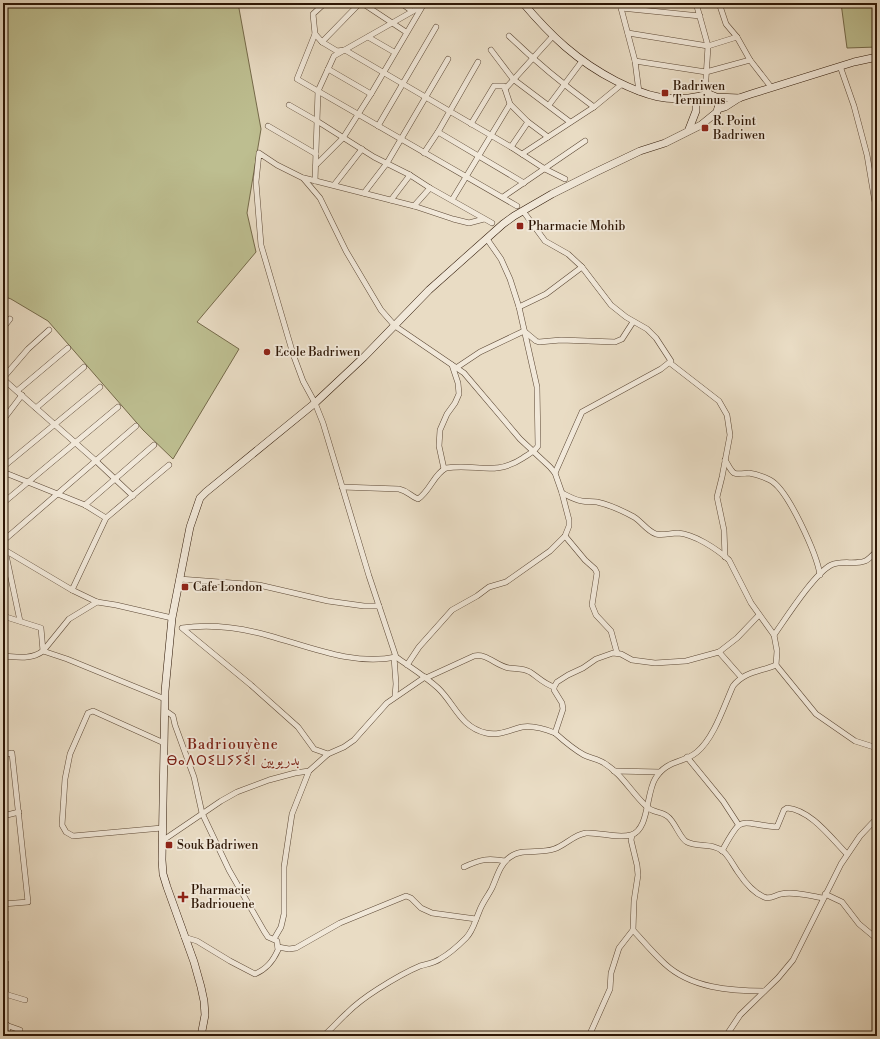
<svg xmlns="http://www.w3.org/2000/svg" width="880" height="1039" viewBox="0 0 880 1039" font-family="'Libre Bodoni',Amiri,'Noto Sans Tifinagh',serif">
	<rect width="100%" height="100%" fill="#e9dcc4"/>
	<filter id="stains"><feTurbulence type="fractalNoise" baseFrequency=".005" numOctaves="4"/><feColorMatrix values="0 0 0 0 .2 0 0 0 0 .09 0 0 0 0 .02 0 0 0 .5 -.17"/></filter>
	<radialGradient id="worn" r=".72"><stop offset=".6" stop-color="#630" stop-opacity="0"/><stop offset="1" stop-color="#630" stop-opacity=".3"/></radialGradient>
	<!-- green -->
	<g fill="#bdbe90" stroke="#756a4a">
		<path d="M3 3H238L261 129 247 213 256 252 197 322 239 349 173 459 143 430 48 321 11 299 3 296Z"/>
		<path d="M841 3H877V47L847 48Z"/>
	</g>
	<g fill="none" stroke-linecap="round" stroke-linejoin="round">
		<defs>
			<g id="street">
				<path d="M325 3 313 14 315 34 297 79 517 206"/>
				<path d="M362 3 406 32"/>
				<path d="M401 3 412 11"/>
				<path d="M621 3V8L635 61 639 92"/>
				<path d="M696 3 708 46 705 94"/>
				<path d="M719 3 726 24 737 37 750 60 771 87"/>
				<path d="M621 8 700 16"/>
				<path d="M628 33 708 46 737 37"/>
				<path d="M315 34 322 42 337 51 345 50 511 147 545 169 565 179"/>
				<path d="M509 36C536 62 564 85 594 107"/>
				<path d="M368 37 394 52"/>
				<path d="M322 42 360 3"/>
				<path d="M491 50 513 79 570 122"/>
				<path d="M635 61 706 72 750 60"/>
				<path d="M840 66 854 106 867 155 877 214"/>
				<path d="M328 69 371 94"/>
				<path d="M505 89 553 36"/>
				<path d="M289 105 317 121 374 157 410 175 430 188 492 223"/>
				<path d="M549 105 582 61"/>
				<path d="M471 124 494 86H504L510 104 528 122 548 137"/>
				<path d="M268 126 316 154"/>
				<path d="M378 126 436 27"/>
				<path d="M438 132 524 183"/>
				<path d="M511 147 528 122"/>
				<path d="M424 153 438 132 478 62"/>
				<path d="M522 154 594 107 622 84"/>
				<path d="M316 165 343 138 371 94 422 7"/>
				<path d="M304 178 414 206 453 219 469 223 484 219"/>
				<path d="M315 181 318 91 334 56 422 6"/>
				<path d="M334 185 362 149"/>
				<path d="M364 193 387 163 448 59"/>
				<path d="M503 197 585 141"/>
				<path d="M391 200 410 175"/>
				<path d="M452 200 510 104"/>
				<path d="M414 206 430 188"/>
				<path d="M523 211 545 241 568 254 582 267 611 305 626 317 647 329 656 338 671 361 661 369 582 412 555 473"/>
				<path d="M519 307 546 294 582 267"/>
				<path d="M3 328 10 319"/>
				<path d="M670 363 719 401 727 415 730 435 722 477 717 497 724 530 725 557"/>
				<path d="M456 368 480 352 524 331 536 341 539 342 561 340 615 342 622 339 633 322"/>
				<path d="M3 378 28 349 49 330"/>
				<path d="M3 379 96 461 133 496"/>
				<path d="M17 391 68 348"/>
				<path d="M36 408 84 367"/>
				<path d="M3 420 22 395"/>
				<path d="M725 460C728 464 730 470 734 473 738 475 745 473 749 473 756 474 764 477 770 480 788 489 817 555 820 575"/>
				<path d="M3 467 100 387"/>
				<path d="M444 469 439 446 440 430 447 414 455 403 459 394 458 383 452 365"/>
				<path d="M3 472 85 505 106 518"/>
				<path d="M342 487 399 489C408 491 410 496 418 499 430 491 434 474 446 468 477 463 494 477 523 458 529 454 535 451 538 446L537 387 519 307 510 279 501 259 487 239"/>
				<path d="M562 493C568 496 575 500 582 501 587 502 592 501 597 502 610 505 623 511 634 517 642 522 647 531 656 534 663 536 670 533 678 533 694 534 717 549 729 560L751 603 774 635 777 651 776 665 816 714 855 741 877 748"/>
				<path d="M3 503 118 407"/>
				<path d="M85 505 154 445"/>
				<path d="M565 536 585 560 595 569 597 573 592 605 596 615 611 631 617 653"/>
				<path d="M3 541 136 426"/>
				<path d="M3 549 72 590 97 602 116 605 172 618"/>
				<path d="M5 550 20 621"/>
				<path d="M179 579 259 585 328 601 364 606H379"/>
				<path d="M72 590 106 518 169 465"/>
				<path d="M3 616 41 628 43 651 67 659 165 699"/>
				<path d="M774 635C786 618 814 574 831 565 842 560 855 565 865 561 870 559 873 554 877 551"/>
				<path d="M719 652 741 677"/>
				<path d="M3 656C17 657 31 660 43 651L69 619 97 602"/>
				<path d="M394 657 396 684 395 696"/>
				<path d="M407 665 419 647 452 610 477 596 489 587 506 582 550 551 565 536 569 526V520L562 493 555 473 550 467 520 439 464 373 395 326 381 310 346 251 320 198 303 178 277 165 259 153 256 182 261 245 293 354 303 381 315 403 323 423 369 576 396 657C410 667 425 676 438 688 455 704 460 727 486 733 499 736 510 730 522 727 533 725 545 729 555 733L563 709 562 703 554 690V687L557 682 568 675 583 668 596 659 613 653 621 654 632 660 655 663 686 661 719 652 737 638 759 615"/>
				<path d="M426 678 474 656C487 653 496 666 509 668 516 669 523 668 530 672 538 677 544 684 554 687"/>
				<path d="M166 711 173 716 175 725 194 777 202 813 229 870 264 931 268 937 277 941 278 950C273 961 267 969 255 974L230 961 197 941 184 937"/>
				<path d="M555 733C564 741 573 749 584 755 590 758 598 759 604 763 622 774 631 792 646 806 652 813 661 811 667 816 675 821 680 839 687 842 699 848 711 842 724 852 730 858 733 865 738 872 744 881 754 893 764 897 770 900 775 895 781 894 794 891 810 896 823 898"/>
				<path d="M328 754 314 749 298 727 251 685 182 628C211 624 242 628 270 636 310 647 354 666 396 657"/>
				<path d="M3 755 12 753 28 902 3 904"/>
				<path d="M687 757 723 801 738 824"/>
				<path d="M614 771 660 772"/>
				<path d="M3 816 19 812"/>
				<path d="M162 828 73 836 66 832 62 825 65 779 70 754 88 713 93 711 164 743"/>
				<path d="M632 835 631 840 637 865 638 875 634 901 633 930C643 941 654 954 665 964 691 988 730 991 764 991"/>
				<path d="M162 841 221 801 237 792 269 780 295 773 309 771 328 754 344 747 354 740 387 703 425 677"/>
				<path d="M722 851C743 812 739 824 777 827L784 810 787 808C811 810 831 838 847 854"/>
				<path d="M464 867C481 859 488 858 505 861"/>
				<path d="M825 894 842 902 859 924 877 939"/>
				<path d="M274 939 281 927 284 914V867L292 814 309 771"/>
				<path d="M278 947 289 949 296 948 340 923 406 896 411 898 421 908 432 913 476 919"/>
				<path d="M3 962 6 963V995"/>
				<path d="M5 994 25 1000"/>
				<path d="M3 1024 20 1030"/>
				<path d="M7 1025 8 1036"/>
				<path d="M323 1036C332 1029 338 1021 347 1013 356 1004 367 996 378 989 389 982 408 971 420 966 427 964 434 963 440 959 449 954 458 946 466 938 473 931 475 921 479 912 482 903 488 896 492 888 497 877 500 864 510 857 522 848 540 854 554 849 566 845 573 835 586 833 601 832 616 839 631 835 649 830 646 794 655 779 667 759 683 764 697 752 714 738 724 706 733 686 745 671 760 672 776 665"/>
				<path d="M589 1036 610 989 611 973 619 948 633 930"/>
				<path d="M726 1036 740 1015 778 978 793 960 841 864 860 836 877 818"/>
			</g>
			<g id="secondary">
				<path d="M523 3C551 36 577 61 616 81 646 96 668 103 701 96"/>
				<path d="M718 109 725 107 739 98 751 94 854 62 877 57"/>
				<path d="M689 129 696 111V103L701 96 709 94 716 97 739 98"/>
				<path d="M201 1036 205 1015 204 1001 201 987 194 962 167 887 163 874 162 860 165 691 172 618 190 527 200 498 206 492 315 403 364 357 429 290 503 224 514 216 552 194 596 172 640 151 665 143 701 125 717 112 719 104 714 97"/>
			</g>
		</defs>
		<!-- street casing -->
		<use href="#street" stroke="#5c4835" stroke-width="6"/>
		<!-- secondary casing -->
		<use href="#secondary" stroke="#2d1605" stroke-width="8"/>
		<!-- street -->
		<use href="#street" stroke="#f1e8d9" stroke-width="5"/>
		<!-- secondary -->
		<use href="#secondary" stroke="#f1e8d9" stroke-width="7"/>
	</g>
	<!-- markers -->
	<g fill="#8f2418" stroke="#f1e8d9" stroke-width="1.5">
		<rect x="661" y="89" width="8" height="8" rx="2"/>
		<rect x="701" y="124" width="8" height="8" rx="2"/>
		<rect x="516" y="222" width="8" height="8" rx="2"/>
		<circle cx="267" cy="352" r="4"/>
		<rect x="181" y="583" width="8" height="8" rx="2"/>
		<rect x="165" y="841" width="8" height="8" rx="2"/>
		<path d="M181 891h4v4h4v4h-4v4h-4v-4h-4v-4h4z"/>
	</g>
	<g text-anchor="middle" stroke-width="3.5" stroke-linejoin="round" paint-order="stroke">
		<!-- poi labels -->
		<g font-size="12" fill="#2d1605" stroke="#f1e8d9" text-anchor="start">
			<text x="673" y="90">Badriwen<tspan x="673" dy="14">Terminus</tspan></text>
			<text x="713" y="125">R. Point<tspan x="713" dy="14">Badriwen</tspan></text>
			<text x="528" y="230">Pharmacie Mohib</text>
			<text x="275" y="356">Ecole Badriwen</text>
			<text x="193" y="591">Cafe London</text>
			<text x="177" y="849">Souk Badriwen</text>
			<text x="191" y="894">Pharmacie<tspan x="191" dy="14">Badriouene</tspan></text>
		</g>
		<!-- quarter labels -->
		<g font-size="14" letter-spacing="1" fill="#7a1f14" stroke="#f1e8d9">
			<text x="233" y="749">Badriouyène<tspan x="233" dy="16">ⴱⴰⴷⵔⵉⵡⵢⵢⵉⵏ بدريويين</tspan></text>
		</g>
	</g>
	<!-- margin -->
	<rect width="880" height="1039" fill="none" stroke="#e9dcc4" stroke-width="16"/>
	<rect x="4" y="4" width="872" height="1031" fill="none" stroke="#2d1605" stroke-width="2"/>
	<rect x="8" y="8" width="864" height="1023" fill="none" stroke="#2d1605"/>
	<rect width="100%" height="100%" filter="url(#stains)"/>
	<rect width="100%" height="100%" fill="url(#worn)"/>
</svg>
